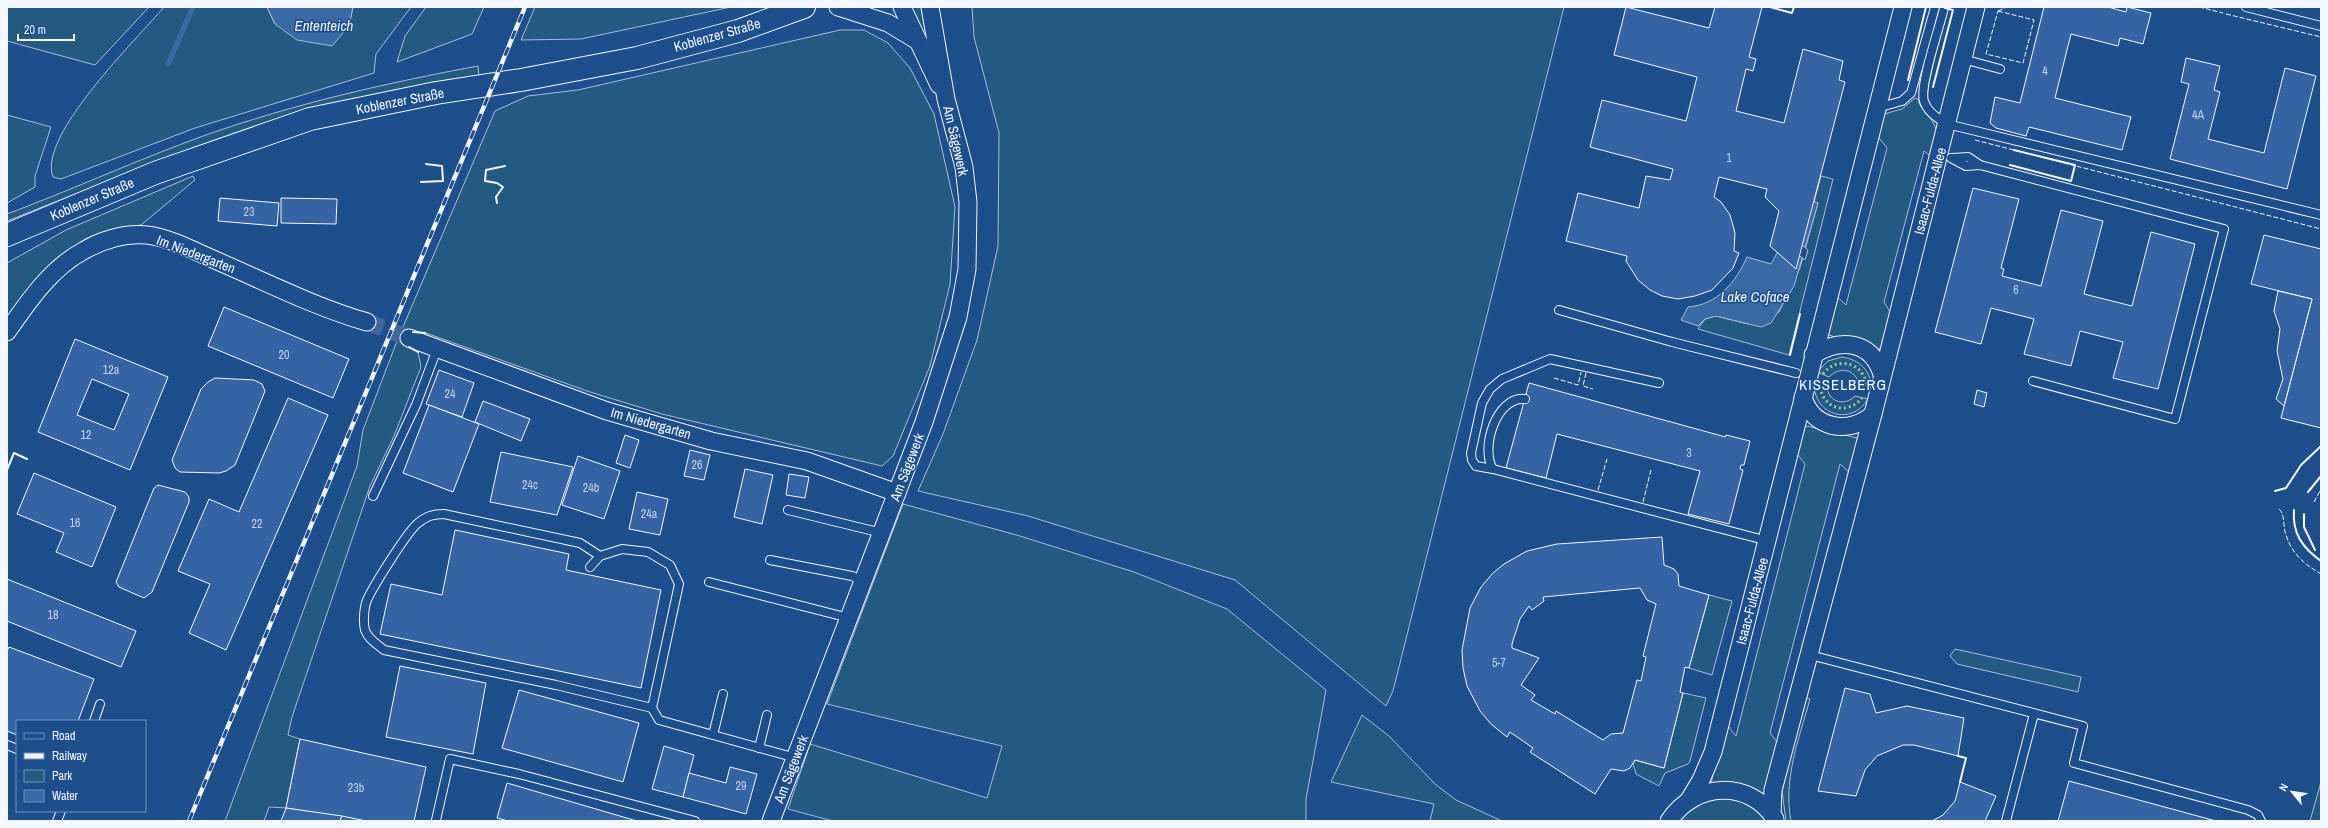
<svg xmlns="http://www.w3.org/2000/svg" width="2328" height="828" viewBox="0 0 2328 828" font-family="'Archivo Narrow',sans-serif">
	<rect width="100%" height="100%" fill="#1f4e8c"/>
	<!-- green -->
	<g fill="#245a82" stroke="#a8bbd7">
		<path d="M7 7H149L95 65 7 41Z"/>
		<path d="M164 7H267L275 24 349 26 353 7H411L376 54 374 73 195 128 61 179 53 177C37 136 138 38 164 7Z"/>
		<path d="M426 7H484L472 34 397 62 405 36Z"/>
		<path d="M535 7H731L581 39 521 40Z"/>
		<path d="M910 7H921L927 34 923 36Z"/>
		<path d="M972 7H1564L1393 691 1386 706 1235 580 1028 516 918 491 943 434 977 340 998 246 999 133 974 37Z"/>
		<path d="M840 30H864L888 43 910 68 934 114 955 207 950 284 930 366 893 456 882 466 662 414 587 391 426 333 411 332 406 344 418 352 421 367 394 436 370 486 292 717 288 735 300 739 286 808 269 807 264 821H225L357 466 363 430 397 341 495 111 528 96 578 90Z"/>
		<path d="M478 66 479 77 123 175 7 221V214C74 189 139 159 206 135 294 104 386 83 478 66Z"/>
		<path d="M1915 98 1918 99C1919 105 1922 108 1926 113 1941 131 1938 136 1933 158L1924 151 1884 302 1892 315 1884 350 1825 334 1834 294 1846 305 1887 148 1875 133 1884 114 1902 109Z"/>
		<path d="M7 115 51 127 35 176V187L7 203Z"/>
		<path d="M193 176 195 180 141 225 115 230 87 238 67 252 7 322V263L66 230Z"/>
		<path d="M1821 176 1833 179 1789 355 1698 329 1705 319 1716 316 1748 324 1779 312 1800 268 1818 203 1814 202Z"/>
		<path d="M1842 357C1860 360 1869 369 1872 387L1859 384C1855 369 1840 366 1829 377L1817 372 1828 361Z"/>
		<path d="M1814 385 1827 388C1830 403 1845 406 1855 396L1868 399C1852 426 1815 416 1814 385Z"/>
		<path d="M1807 426 1861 439 1851 474 1840 464 1770 733 1781 747 1765 797 1711 784 1724 721 1736 736 1805 464 1794 450 1803 430Z"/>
		<path d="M903 504 1020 536 1134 572 1227 609 1326 690 1306 799V821H833L788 809 810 744 987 798 1002 746 827 704Z"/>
		<path d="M1709 595 1732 601 1712 675 1689 668Z"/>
		<path d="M1955 649 2081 677 2078 692 1957 664 1950 656Z"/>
		<path d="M1683 693 1706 698 1690 761 1688 764 1665 773 1659 786 1636 774 1633 764 1635 760 1664 768Z"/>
		<path d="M1804 697 1810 699C1799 739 1783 779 1791 821H1786L1782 791Z"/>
		<path d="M1362 715 1389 736 1435 784 1456 800 1502 821H1430L1434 804 1331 782Z"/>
		<path d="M2321 782V821H2310Z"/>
		<path d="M1731 797 1750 804 1768 821H1677L1702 801Z"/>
	</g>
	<!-- water -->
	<g fill="#3b69a3" stroke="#a8bbd7">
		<path d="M267 7H353L349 26 332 46 297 40 275 24Z"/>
		<path d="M1794 196 1818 203 1794 286 1771 323 1761 327 1716 316 1705 319 1698 326 1681 320 1688 307C1717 305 1736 282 1747 257L1771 264 1777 253Z"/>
	</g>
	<!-- pier -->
	<path fill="#1f4e8c" stroke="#a8bbd7" d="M1784 231 1808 250 1805 260 1781 241Z"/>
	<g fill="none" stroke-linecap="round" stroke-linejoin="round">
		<!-- stream -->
		<path stroke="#3b69a3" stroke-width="5.5" d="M168 64 193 7"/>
	</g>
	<!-- building -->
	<g fill="#3563a3" stroke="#f2f6ff" fill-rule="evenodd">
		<path d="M1626 7 1709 28 1715 7H1762L1749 57 1756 59 1753 71 1746 69 1736 111 1784 123 1803 49 1843 61 1839 80 1845 82 1796 269 1770 246 1779 211 1765 197 1767 189 1719 177 1714 197 1721 202 1730 215 1735 233 1734 251 1739 253 1733 268 1712 290 1695 296 1678 299 1662 296 1650 290 1638 280 1626 261 1627 256 1566 241 1578 193 1639 208 1646 176 1670 180 1673 169 1590 147 1602 100 1686 121 1697 77 1614 55Z"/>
		<path d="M2044 7H2108L2126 12 2127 7 2151 13 2143 44 2120 38 2118 46 2071 34 2055 98 2131 117 2122 150 2029 127 2026 136 1996 128 1990 123 1995 97 2020 103Z"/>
		<path d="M2186 58 2220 66 2214 90 2220 92 2208 139 2264 153 2285 68 2316 76 2287 189 2170 159 2189 84 2181 82Z"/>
		<path d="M1973 188 2019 199 2001 268 2004 269 2002 276 2041 286 2061 210 2103 221 2084 294 2132 306 2151 232 2195 244 2158 389 2113 378 2123 342 2080 331 2071 366 2024 354 2034 319 1991 308 1981 344 1935 332Z"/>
		<path d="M220 198 279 203 277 226 218 221Z"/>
		<path d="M281 198 337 199 336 224 281 223Z"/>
		<path d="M2264 235 2321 249V428L2281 418 2312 299 2251 284Z"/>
		<path d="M2278 291 2312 299 2284 406 2276 399 2283 379 2277 351 2280 329 2274 311Z"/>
		<path d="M224 307 349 359 333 398 208 346Z"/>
		<path d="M75 339 168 377 130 470 38 432ZM92 379 129 394 114 430 77 415Z"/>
		<path d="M439 370 474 383 462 417 426 404Z"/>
		<path d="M215 378 254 380 262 384 265 391 235 465 226 471 219 473 180 472 175 468 172 460 201 389 208 382Z"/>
		<path d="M1529 383 1722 436 1725 437 1726 435 1750 441 1744 465H1741L1740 469 1743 470 1729 524 1688 514 1700 471 1557 434 1546 478 1506 468Z"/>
		<path d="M1977 390 1987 393 1984 407 1974 404Z"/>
		<path d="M288 398 328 415 226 650 189 633 210 584 178 571 209 499 239 512Z"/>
		<path d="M483 401 530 419 521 441 475 422Z"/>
		<path d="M429 405 479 424 453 492 403 473Z"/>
		<path d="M625 435 639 440 630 468 616 463Z"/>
		<path d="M690 450 710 455 704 480 684 476Z"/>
		<path d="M501 452 573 467 557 515 490 502Z"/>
		<path d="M578 456 620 471 604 519 562 505Z"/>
		<path d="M745 469 773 475 762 524 734 517Z"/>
		<path d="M34 473 116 507 92 567 56 552 64 533 17 514Z"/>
		<path d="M789 474 809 477 805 498 786 495Z"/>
		<path d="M158 485 185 492 189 497V502L152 592 144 598 119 587 116 582 154 488Z"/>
		<path d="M637 492 668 499 660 535 629 529Z"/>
		<path d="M455 530 569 554 566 570 661 590 641 688 380 634 391 584 442 595Z"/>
		<path d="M1662 537 1664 565 1674 569 1678 574 1679 586 1709 595 1689 668 1685 667 1680 692 1683 693 1664 768 1635 760 1630 768 1624 771 1611 769 1595 794 1530 752 1533 748 1510 732 1507 737 1491 724 1480 711 1467 686 1463 668 1462 650 1470 608 1481 587 1493 573 1504 564 1527 551 1557 544ZM1640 588 1647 600 1656 604 1643 656 1646 657 1641 681 1637 680 1623 733 1611 734 1603 740 1556 711 1555 714 1531 700 1535 695 1521 685 1539 658 1512 648V644L1520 619 1529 606 1532 610 1544 601 1543 597Z"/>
		<path d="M7 579 136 631 121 667 7 621Z"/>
		<path d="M9 647 94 679 78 721H17V735L7 731V651Z"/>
		<path d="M400 666 486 683 473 754 386 737Z"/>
		<path d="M1845 688 1870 694 1876 713 1907 706 1964 718 1958 756 1914 745H1903L1877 756 1865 770 1856 796 1818 791Z"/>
		<path d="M519 690 639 723 623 782 502 748Z"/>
		<path d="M300 739 426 767 414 821H366L286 808Z"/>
		<path d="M664 746 694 755 683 797 652 789Z"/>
		<path d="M730 767 757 774 746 814 683 797 689 773 726 783Z"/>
		<path d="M2069 781 2216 821H2058Z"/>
		<path d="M1960 782 1996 796 1985 821H1932L1943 815 1955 801Z"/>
		<path d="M507 783 637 821H508L497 818Z"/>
		<path d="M286 808 342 816 340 821H281Z"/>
		<path d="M342 816 366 821H340Z"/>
	</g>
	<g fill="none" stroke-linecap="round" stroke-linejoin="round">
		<!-- minor-tunnel -->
		<path stroke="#3f679d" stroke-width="17" stroke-dasharray="17 8" stroke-linecap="butt" d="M367 322 409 338"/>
		<defs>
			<g id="service">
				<path d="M2246 7 2321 26"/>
				<path d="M1944 8C1940 26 1919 86 1924 101 1927 112 1938 119 1947 124L2321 215"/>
				<path d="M1963 59 2000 69"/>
				<path d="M1877 108 1902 101 1911 93 1935 7"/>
				<path d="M1951 158 1966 166 1980 165 2224 229 2175 419 2033 381"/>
				<path d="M1952 158 1968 157 1980 165"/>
				<path d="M1559 310 1672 342 1796 373"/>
				<path d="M1525 399C1496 396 1480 449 1493 469L1768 541"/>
				<path d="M1493 469 1476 466 1472 460 1471 453 1482 403 1490 389 1502 379 1550 359 1659 383"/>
				<path d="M373 496 416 405 437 349"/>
				<path d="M788 510 882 533"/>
				<path d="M600 556 580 543 444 514C433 514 427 516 418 523 407 532 374 585 367 600 364 607 363 622 365 630 368 639 377 644 384 650L556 685 652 708"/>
				<path d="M770 560 852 576 863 581"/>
				<path d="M590 567 600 556 622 549 648 552 670 565 679 584 652 708 659 720 796 758"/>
				<path d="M709 582 849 618"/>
				<path d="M1810 655 2083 726 2074 763 2248 810 2258 815 2261 821"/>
				<path d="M94 721 100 704"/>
				<path d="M713 735 723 694"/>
				<path d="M7 745 17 749"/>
				<path d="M759 748 767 715"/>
				<path d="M436 820 450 759 519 774 695 821"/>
				<path d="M57 821 61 811"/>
				<path d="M2006 821 2034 714"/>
			</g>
			<g id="minor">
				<path d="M838 7 888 23 916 40"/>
				<path d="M902 7 939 85"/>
				<path d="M7 332C28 302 50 269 83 251 102 240 125 233 147 235 171 238 194 251 215 260 266 282 315 307 367 322"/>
				<path d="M409 338 607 411 711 441 807 461 897 493"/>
				<path d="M1813 355C1840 338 1871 340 1882 374"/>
				<path d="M1803 397C1812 428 1849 436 1873 414"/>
				<path d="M1689 800 1701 780 1713 752 1903 7"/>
				<path d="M1772 814 1773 790 1873 414 1976 7"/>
				<path d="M771 821 924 422 958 317 967 269 968 202 964 167 946 99 930 7"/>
				<path d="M1669 821C1694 782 1750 779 1775 819"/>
			</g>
			<path id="secondary" d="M7 235 155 173 310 119 436 93 521 80 637 58 738 31 804 7"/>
		</defs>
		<!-- service casing -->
		<use href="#service" stroke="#f2f6ff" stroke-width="10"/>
		<!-- minor casing -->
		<use href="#minor" stroke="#f2f6ff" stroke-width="19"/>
		<!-- secondary casing -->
		<use href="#secondary" stroke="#f2f6ff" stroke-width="24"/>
		<!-- service -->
		<use href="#service" stroke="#1f4e8c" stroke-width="8"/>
		<!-- minor -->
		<use href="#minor" stroke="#1f4e8c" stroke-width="17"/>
		<!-- secondary -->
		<use href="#secondary" stroke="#1f4e8c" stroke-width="22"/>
		<defs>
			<path id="rail" d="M189 821 525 7"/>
		</defs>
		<!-- rail casing -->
		<use href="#rail" stroke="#f2f6ff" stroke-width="4.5"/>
		<!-- rail -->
		<use href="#rail" stroke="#1f4e8c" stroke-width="3" stroke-dasharray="9" stroke-linecap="butt"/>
		<!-- hedge -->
		<g stroke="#97c8a6" stroke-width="3" stroke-dasharray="2 3" stroke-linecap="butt">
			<path d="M1823 374C1836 356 1863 362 1866 384"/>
			<path d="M1820 387C1824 410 1848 415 1862 398"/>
		</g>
		<!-- fence -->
		<g stroke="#f2f6ff" stroke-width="1" stroke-dasharray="5 2" stroke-linecap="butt">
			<path d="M2199 7 2223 13"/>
			<path d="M1998 11 2034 20 2023 63 1986 54Z"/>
			<path d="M1998 11 2007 7"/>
			<path d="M2226 14 2321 37"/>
			<path d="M1975 140 2321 229"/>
			<path d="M1586 373 1583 386 1593 389"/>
			<path d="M1554 378 1578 385 1581 372"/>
			<path d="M1598 490 1607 459"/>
			<path d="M1643 502 1651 470"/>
			<path d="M2314 502 2321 489"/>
			<path d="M2279 509C2285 513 2283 528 2286 535 2292 554 2304 564 2321 574"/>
		</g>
		<!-- wall -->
		<g stroke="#f2f6ff" stroke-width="2">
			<path d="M1770 7 1792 13 1794 7"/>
			<path d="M1908 80 1926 7"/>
			<path d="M1933 87 1953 10 1945 8"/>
			<path d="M2010 165 2071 181 2075 165 2014 150"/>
			<path d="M421 182 443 181 442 166 426 164"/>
			<path d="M497 203 496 197 503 187 497 183 485 181 486 170 505 166"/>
			<path d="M413 332 425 333"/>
			<path d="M409 347 418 352"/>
			<path d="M1790 355 1800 314"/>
			<path d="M7 470 14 453 27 459"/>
			<path d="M2275 491 2286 488 2301 465 2321 446"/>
			<path d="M2308 492 2321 476"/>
			<path d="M2294 510C2292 534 2303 548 2321 561"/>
			<path d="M2304 514V527L2315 550"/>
			<path d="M1958 756 1966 758 1960 782"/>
		</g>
	</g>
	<g text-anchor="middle" stroke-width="3" stroke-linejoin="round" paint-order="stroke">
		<!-- number labels -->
		<g font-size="12" fill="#c3d1e8">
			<text x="2045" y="75">4</text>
			<text x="2198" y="119">4A</text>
			<text x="1729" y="162">1</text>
			<text x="249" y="216">23</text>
			<text x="2016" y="294">6</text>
			<text x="284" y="359">20</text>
			<text x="111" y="374">12a</text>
			<text x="450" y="398">24</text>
			<text x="86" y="439">12</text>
			<text x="1689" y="457">3</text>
			<text x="697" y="469">26</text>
			<text x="530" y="489">24c</text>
			<text x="591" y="492">24b</text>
			<text x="649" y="518">24a</text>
			<text x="75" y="527">16</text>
			<text x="257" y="528">22</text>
			<text x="53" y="619">18</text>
			<text x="1499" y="667">5-7</text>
			<text x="741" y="790">29</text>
			<text x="356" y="792">23b</text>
		</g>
		<!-- street labels -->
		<g font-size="14" fill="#f2f6ff" stroke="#1f4e8c">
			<text transform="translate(717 35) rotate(-16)" y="5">Koblenzer Straße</text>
			<text transform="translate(400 101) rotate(-11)" y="5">Koblenzer Straße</text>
			<text transform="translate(956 141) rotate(77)" y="5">Am Sägewerk</text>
			<text transform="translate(1930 191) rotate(-75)" y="5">Isaac-Fulda-Allee</text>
			<text transform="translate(92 199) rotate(-23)" y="5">Koblenzer Straße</text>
			<text transform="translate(196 254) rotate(21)" y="5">Im Niedergarten</text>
			<text transform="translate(651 423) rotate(16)" y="5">Im Niedergarten</text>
			<text transform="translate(907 467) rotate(-69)" y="5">Am Sägewerk</text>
			<text transform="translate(1752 601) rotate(-75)" y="5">Isaac-Fulda-Allee</text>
			<text transform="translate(791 769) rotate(-69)" y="5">Am Sägewerk</text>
		</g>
		<!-- water labels -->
		<g font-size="15" font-style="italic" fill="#f2f6ff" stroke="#1f4e8c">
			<text x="324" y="31">Ententeich</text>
			<text x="1755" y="302">Lake Coface</text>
		</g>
		<!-- neighbourhood labels -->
		<g font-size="15" letter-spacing="1" fill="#f2f6ff" stroke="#1f4e8c">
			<text x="1843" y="390">KISSELBERG</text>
		</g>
	</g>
	<!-- border -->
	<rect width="2328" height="828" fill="none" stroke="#f2f6ff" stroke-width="16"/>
	<!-- legend -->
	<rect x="16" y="720" width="130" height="92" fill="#1f4e8c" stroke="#7391ba"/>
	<rect x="24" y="733" width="20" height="6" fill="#1f4e8c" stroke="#7391ba"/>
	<text x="52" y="740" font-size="12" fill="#f2f6ff">Road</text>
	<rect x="24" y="753" width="20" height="6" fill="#f2f6ff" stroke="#7391ba"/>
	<text x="52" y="760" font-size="12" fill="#f2f6ff">Railway</text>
	<rect x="24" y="770" width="20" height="12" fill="#245a82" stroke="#7391ba"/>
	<text x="52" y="780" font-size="12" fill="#f2f6ff">Park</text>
	<rect x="24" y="790" width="20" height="12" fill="#3b69a3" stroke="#7391ba"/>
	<text x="52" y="800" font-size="12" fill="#f2f6ff">Water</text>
	<!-- north arrow -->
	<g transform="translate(2292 792) rotate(299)" stroke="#1f4e8c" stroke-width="3" paint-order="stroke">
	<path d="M0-3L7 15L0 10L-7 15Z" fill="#f2f6ff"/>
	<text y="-6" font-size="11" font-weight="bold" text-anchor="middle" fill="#f2f6ff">N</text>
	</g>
	<!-- scale -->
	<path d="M18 34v6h56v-6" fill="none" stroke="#f2f6ff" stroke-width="2"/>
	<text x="24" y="34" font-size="12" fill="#f2f6ff" stroke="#1f4e8c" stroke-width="3" paint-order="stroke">20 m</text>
</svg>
